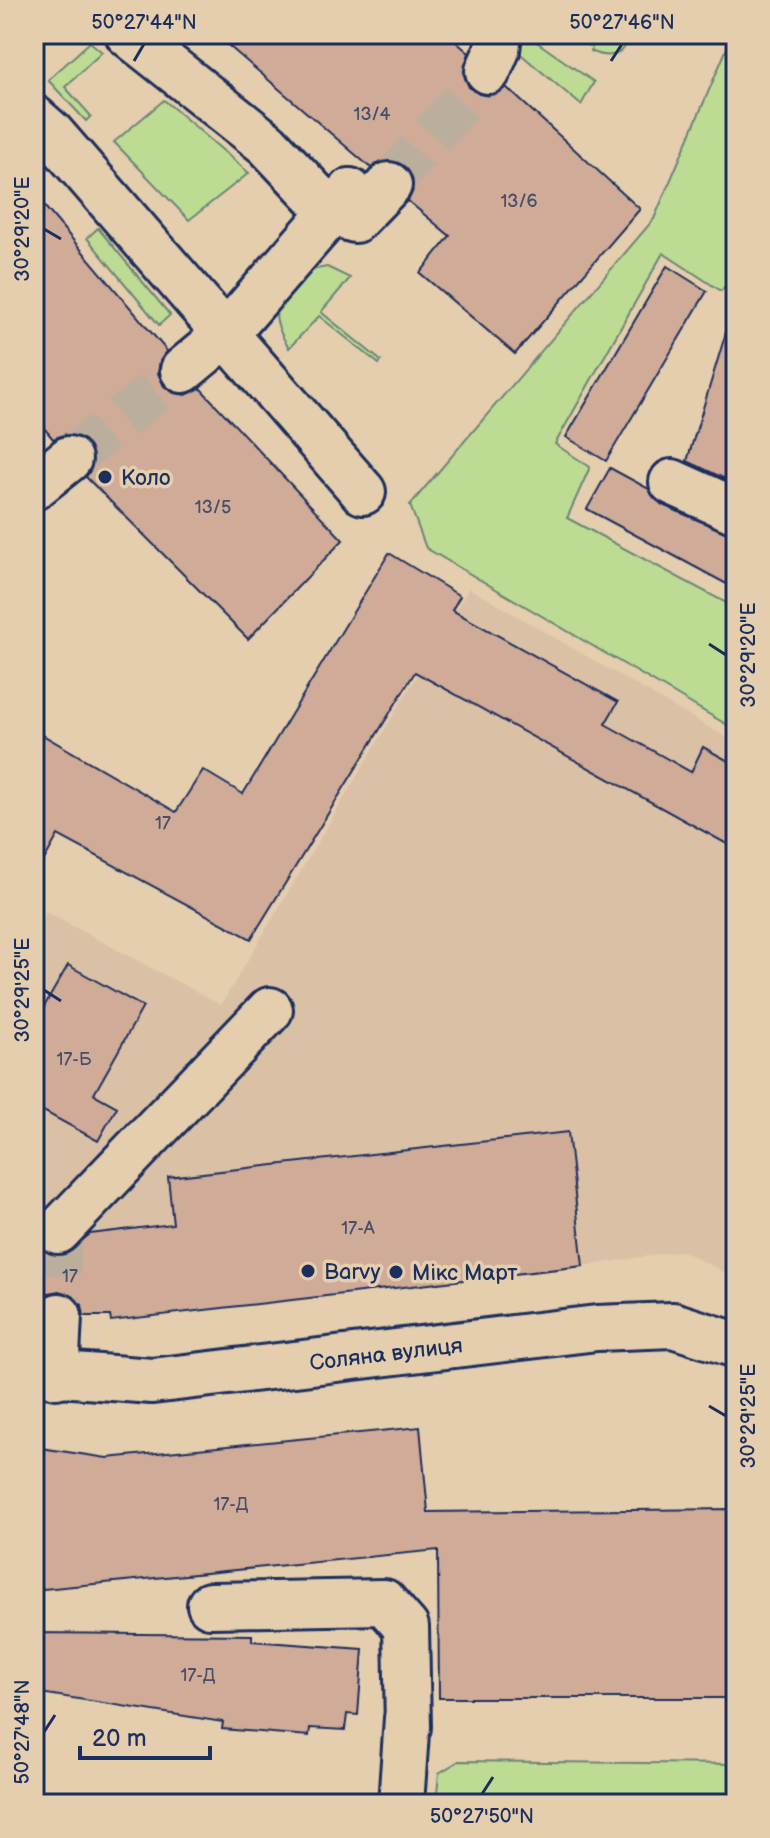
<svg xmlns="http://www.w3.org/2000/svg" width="770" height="1838" viewBox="0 0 770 1838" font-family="'Balsamiq Sans',sans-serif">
	<rect width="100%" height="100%" fill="#e4cead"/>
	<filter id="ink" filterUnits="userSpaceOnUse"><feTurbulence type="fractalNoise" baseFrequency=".0125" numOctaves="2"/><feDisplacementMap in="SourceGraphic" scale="16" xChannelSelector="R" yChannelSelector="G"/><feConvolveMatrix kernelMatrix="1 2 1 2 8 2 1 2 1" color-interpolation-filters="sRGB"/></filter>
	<g filter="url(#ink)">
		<!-- built -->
		<path fill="#dac1a6" d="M469 588 736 743V1278L682 1251 583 1266 111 1321 109 1316H59L34 1196V933L46 912 221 1005Z"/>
		<!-- green -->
		<g fill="#bddb93" stroke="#6c8578" stroke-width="2">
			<path d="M562 34H632C623 54 612 61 591 51L592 47Z"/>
			<path d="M733 34H736V272L721 291 663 253 555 444 590 467 567 518 736 608V730L426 548 410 505 654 219Z"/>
			<path d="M531 38 594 82 581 105 517 51 521 41Z"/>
			<path d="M90 42 102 52 65 87 91 116 86 121 48 80Z"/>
			<path d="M164 100 249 173 189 220 114 142Z"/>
			<path d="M98 228 170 315 159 325 87 238Z"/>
			<path d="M327 267 350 278 321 312 381 361 379 364 319 316 289 348C264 307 279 305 306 271Z"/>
			<path d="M459 1761 736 1764V1804L485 1801 484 1804H436L439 1773Z"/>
		</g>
		<!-- building -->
		<g fill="#cfab98" stroke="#1b2f5e" stroke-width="2">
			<path d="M215 34H447L469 53 463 73 469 87 479 94 490 96 506 87 640 209 515 354 420 273 450 236 408 201 413 190V179L407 168 394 161H381L371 168Z"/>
			<path d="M34 194 167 351 160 361 158 373 164 386 174 393 186 395 200 388 343 540 248 639 86 477 92 467 94 456 88 443 77 436 66 434 53 439 34 416Z"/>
			<path d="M667 266 707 291 606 461 566 437Z"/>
			<path d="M727 329 736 330V484L687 461Z"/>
			<path d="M610 468 649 489 662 505 736 536V589L587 509Z"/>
			<path d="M389 553 460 596 452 610 618 702 605 724 691 772 703 747 736 765V849L415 672 251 939 58 835 34 878V730L176 812 203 770 243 794Z"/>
			<path d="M68 965 143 1007 94 1094 117 1107 98 1141 34 1106V1024Z"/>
			<path d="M568 1132 583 1266 111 1321 110 1316H84L82 1305 73 1296 59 1291 48 1293 38 1302 34 1314V1238L41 1250 51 1255H64L90 1234 173 1224 168 1177Z"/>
			<path d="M420 1427 428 1512 736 1509V1698H439L438 1550 34 1590V1447L107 1458Z"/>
			<path d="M34 1633 252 1635V1641L363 1649 358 1715 347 1714 345 1730 310 1728 309 1736 222 1729 223 1722 34 1692Z"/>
		</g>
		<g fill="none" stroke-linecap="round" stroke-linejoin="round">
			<!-- minor-tunnel -->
			<g stroke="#bcae9d" stroke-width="44" stroke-dasharray="44 22" stroke-linecap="butt">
				<path d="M389 185 488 71"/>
				<path d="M69 459 183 370"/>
				<path d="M58 1231 59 1316"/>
			</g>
			<defs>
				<g id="minor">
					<path d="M128 34 267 144 332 213 355 220 389 185"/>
					<path d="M488 71 497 50 499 34"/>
					<path d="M34 118 51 133 363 492"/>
					<path d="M183 370 224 336 350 191"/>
					<path d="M672 482 736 511"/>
					<path d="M34 487 69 459"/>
					<path d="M58 1231 270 1010"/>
					<path id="s1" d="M34 1372 152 1381 597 1328 673 1325 736 1345"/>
					<path d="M56 1376 59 1316"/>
					<path d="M210 1605 384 1602 406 1627 408 1727 407 1718 401 1804"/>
				</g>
			</defs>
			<!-- minor casing -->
			<use href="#minor" stroke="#1b2f5e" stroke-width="50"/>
			<!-- minor -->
			<use href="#minor" stroke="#e4cead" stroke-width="44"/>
		</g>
	</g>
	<!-- ticks -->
	<path fill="none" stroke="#1b2f5e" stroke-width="3" d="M134 61 144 44M611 61 622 44M44 229 61 239M709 644 726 655M44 990 61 1001M709 1406 726 1416M44 1732 55 1715M482 1794 493 1777"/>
	<!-- markers -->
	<g fill="#1b2f5e" stroke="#e4cead" stroke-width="3">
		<circle cx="105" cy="477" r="8"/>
		<circle cx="308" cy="1271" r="8"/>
		<circle cx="396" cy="1272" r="8"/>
	</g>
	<g text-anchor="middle" stroke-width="7" stroke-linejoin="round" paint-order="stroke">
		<!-- number labels -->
		<g font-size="18" fill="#484e6c">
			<text x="372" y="120">13/4</text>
			<text x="519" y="207">13/6</text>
			<text x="213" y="513">13/5</text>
			<text x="163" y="829">17</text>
			<text x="74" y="1065">17-Б</text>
			<text x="358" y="1234">17-А</text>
			<text x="70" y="1282">17</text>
			<text x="231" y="1510">17-Д</text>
			<text x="198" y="1681">17-Д</text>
		</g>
		<!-- poi labels -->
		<g font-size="22" fill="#1b2f5e" stroke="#e4cead" text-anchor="start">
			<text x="121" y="485">Коло</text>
			<text x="324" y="1279">Barvy</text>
			<text x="412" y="1280">Мікс Март</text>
		</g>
		<!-- street labels -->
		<g font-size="22" fill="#1b2f5e" stroke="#e4cead">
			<text dy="8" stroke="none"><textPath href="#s1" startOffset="354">Соляна вулиця</textPath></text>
		</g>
	</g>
	<!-- margin -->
	<rect width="770" height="1838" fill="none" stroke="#e4cead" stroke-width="88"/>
	<!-- scale -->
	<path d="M80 1746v12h130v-12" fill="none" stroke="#1b2f5e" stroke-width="4"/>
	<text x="92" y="1746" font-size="24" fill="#1b2f5e" stroke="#e4cead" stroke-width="6" paint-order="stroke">20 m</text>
	<rect x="44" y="44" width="682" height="1750" fill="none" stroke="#1b2f5e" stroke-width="3"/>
	<g font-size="20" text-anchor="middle" fill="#1b2f5e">
		<text x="144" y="29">50°27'44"N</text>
		<text x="622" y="29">50°27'46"N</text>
		<text transform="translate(22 229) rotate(-90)" y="7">30°29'20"E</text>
		<text transform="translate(748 655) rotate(-90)" y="7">30°29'20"E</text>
		<text transform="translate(22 990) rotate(-90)" y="7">30°29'25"E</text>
		<text transform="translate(748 1416) rotate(-90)" y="7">30°29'25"E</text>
		<text transform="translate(22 1732) rotate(-90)" y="7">50°27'48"N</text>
		<text x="482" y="1823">50°27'50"N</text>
	</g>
</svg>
